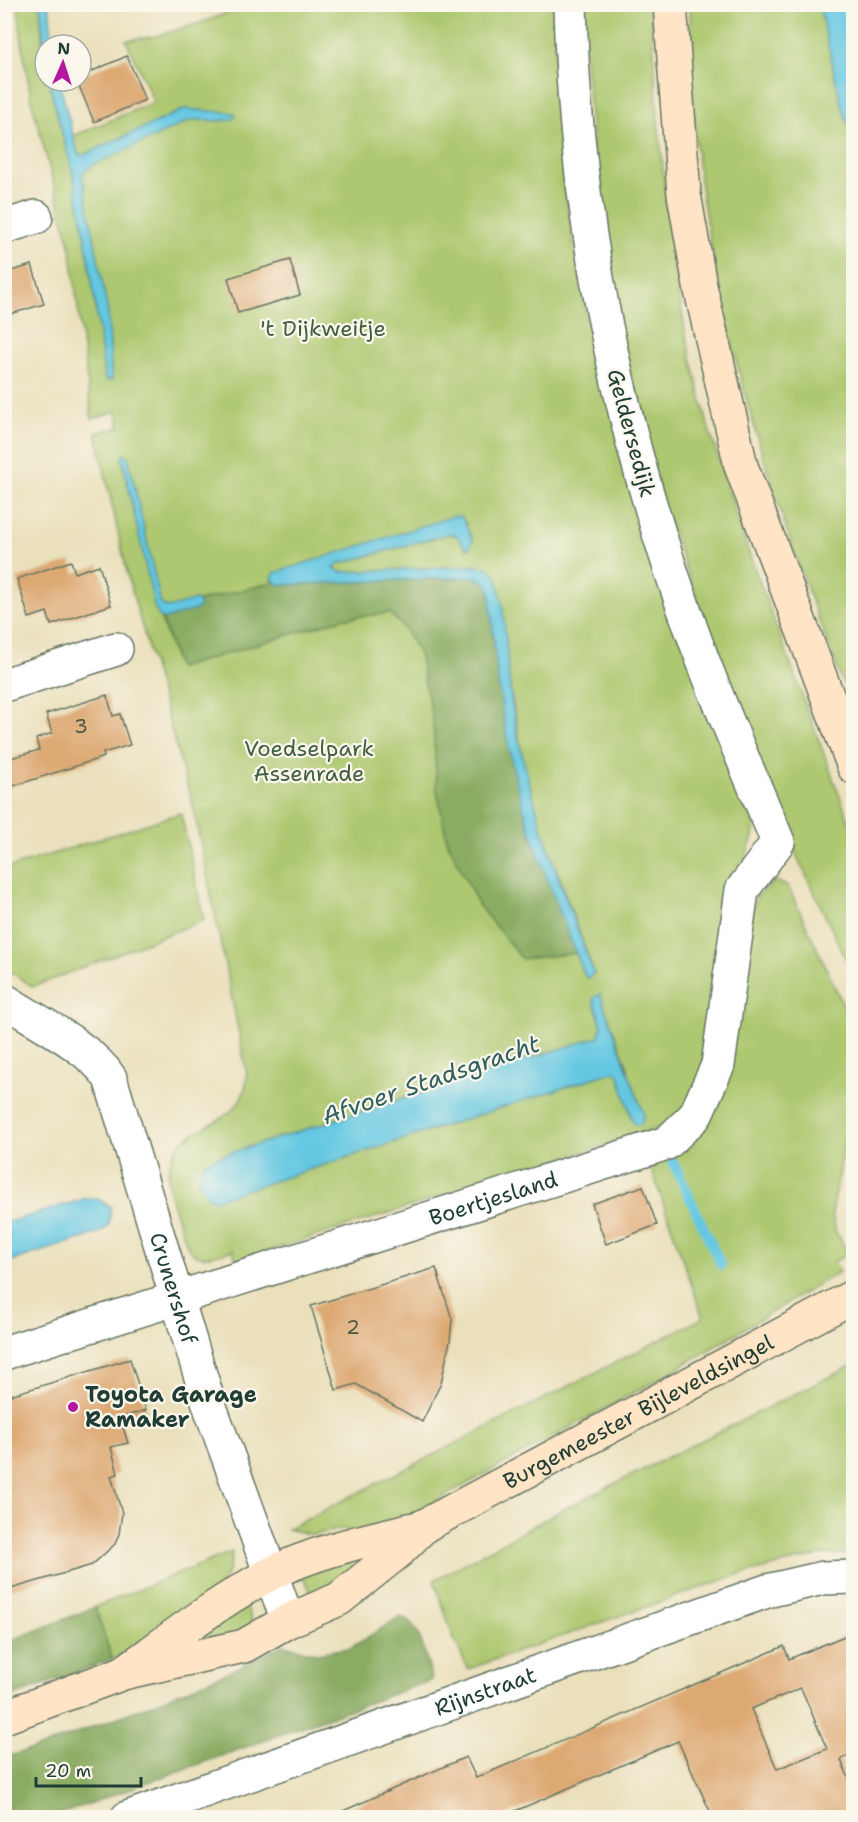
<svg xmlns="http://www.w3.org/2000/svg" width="858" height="1822" viewBox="0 0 858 1822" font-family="'Shantell Sans',sans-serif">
	<rect width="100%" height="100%" fill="#fbf7ec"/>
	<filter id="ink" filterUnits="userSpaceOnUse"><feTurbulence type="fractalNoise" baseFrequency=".0167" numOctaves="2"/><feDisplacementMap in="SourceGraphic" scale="12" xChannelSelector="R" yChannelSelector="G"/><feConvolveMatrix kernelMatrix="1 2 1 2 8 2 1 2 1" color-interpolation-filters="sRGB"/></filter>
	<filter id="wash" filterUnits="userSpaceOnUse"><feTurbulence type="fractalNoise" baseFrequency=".008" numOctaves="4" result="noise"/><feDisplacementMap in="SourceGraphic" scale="24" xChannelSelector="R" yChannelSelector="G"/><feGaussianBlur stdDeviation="1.35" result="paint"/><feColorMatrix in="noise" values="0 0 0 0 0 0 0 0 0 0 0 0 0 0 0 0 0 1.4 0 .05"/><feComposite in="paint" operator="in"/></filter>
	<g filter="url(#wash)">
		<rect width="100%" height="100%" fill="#eae0bc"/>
		<!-- green -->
		<g fill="#adc86f" stroke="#668252" stroke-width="1.5" fill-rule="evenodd">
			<path d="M18 5H40L45 81H49C56 114 67 146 74 179 89 245 97 313 105 380L108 381 76 172 185 109 84 155 78 154 73 136 154 102 126 40 152 37 197 24 250 5H554L557 115 565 193 586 315 605 391 756 817 753 837 741 870 702 1079 695 1097 664 1127 236 1261 233 1250C216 1255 193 1265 186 1242 179 1222 168 1197 168 1176 169 1114 244 1139 247 1074L194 810 128 577 96 433 120 427 117 411 92 419 70 245 32 103 23 51ZM466 523V548L458 535 448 534 338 564 334 569 342 572 474 566 488 568 524 764 542 829 594 973 588 978 585 976 576 953 522 959 437 791 433 721 419 653 404 628 390 613 345 618 178 668 160 617V612L177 609 274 582 272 580ZM593 999 614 1032 628 1067 633 1121 618 1072 615 1071 215 1199 214 1158 598 1037 602 1026Z"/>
			<path d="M580 5H651L658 119 670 237 686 337 708 426 746 545 853 832V974L793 848 755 756 663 506 605 274Z"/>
			<path d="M690 5H853V708C786 542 722 350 699 172 692 117 691 60 690 5Z"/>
			<path d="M181 813 204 920 33 987 5 968V869Z"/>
			<path d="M775 881 788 886 853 1026V1118H849L832 1214 836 1232 849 1254 834 1261 839 1272 663 1377 393 1524 348 1536 345 1528 313 1535 287 1529 703 1318 647 1156 693 1131 756 897Z"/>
			<path d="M853 1365V1554H824L734 1576 468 1669 454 1639 434 1580 568 1507Z"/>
			<path d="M232 1552C231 1563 229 1573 222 1583 205 1608 140 1646 112 1659L95 1607Z"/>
			<path d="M348 1555 355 1574 314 1598 302 1575Z"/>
			<path d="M245 1603 255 1626 237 1638 182 1642Z"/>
		</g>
		<!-- forest -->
		<g fill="#8aac62" stroke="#54744b" stroke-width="1.5">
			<path d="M475 577 487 583 490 592 494 646 526 818 576 953 522 959 479 906 447 841 437 791 433 721 419 653 404 628 390 613 345 618 178 668 162 618 198 609V601L274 582 280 585Z"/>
			<path d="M95 1607 112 1659 5 1699V1643Z"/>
			<path d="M399 1617C420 1618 427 1663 432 1680L52 1817H5V1757L41 1747 145 1707 233 1670 283 1645 316 1653 351 1648Z"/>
		</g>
		<!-- water -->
		<g fill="#64c7e2" stroke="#42828b" stroke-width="1.5">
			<path d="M40 5H49L53 45H45V52Z"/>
			<path d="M819 5H853V140L841 103Z"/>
			<path d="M49 81H59L78 154 84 155 185 109 234 113 236 116C228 125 203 118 191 120L93 165 82 173 108 312 112 380H105C97 313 88 245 74 179 67 146 56 114 49 81Z"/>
			<path d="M125 454 128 457 161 604 168 608 196 600 200 604 198 609 165 619 160 617 155 609 122 458Z"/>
			<path d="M454 516 462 517 473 541 469 548H466L455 534H448L338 564 334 569 342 572 474 566 488 568 496 574C508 616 505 667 513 710 529 801 561 888 594 973L588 978 585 976C565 924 542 871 526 817 504 744 495 669 490 592L487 583 475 577 280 585 272 580 274 573Z"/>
			<path d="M600 994 644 1115 641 1124 637 1125 633 1122 618 1073 615 1071 215 1200 207 1196 198 1181 204 1164 214 1158 598 1037 602 1026 593 999Z"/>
			<path d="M87 1198 98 1199 111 1207 109 1225 102 1232 5 1263V1223Z"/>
		</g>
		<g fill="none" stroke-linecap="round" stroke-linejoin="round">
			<!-- stream -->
			<path stroke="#64c7e2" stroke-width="10" d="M673 1162 721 1265"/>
		</g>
		<g id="blocks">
			<!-- building -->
			<g fill="#dda973" fill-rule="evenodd">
				<path d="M127 56 145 100 94 122 77 81H81V76Z"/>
				<path d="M290 260 300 295 238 313 228 278Z"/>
				<path d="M32 265 44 304 4 316V273Z"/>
				<path d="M71 561 75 573 99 565 111 605 51 625 47 612 29 618 17 579Z"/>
				<path d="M107 695 113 716 120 714 130 745 103 753 104 757 4 789V760L39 750 36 739 52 733 46 714Z"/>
				<path d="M643 1186 657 1225 606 1244 592 1204Z"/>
				<path d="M436 1268 452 1319 450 1341 441 1383 422 1422 356 1384 336 1390 311 1306Z"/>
				<path d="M130 1359 146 1410 120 1418 128 1443 111 1447 118 1474 111 1476 122 1513 119 1534 115 1544 92 1565 4 1591V1397Z"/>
				<path d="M854 1632 853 1752 841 1760 854 1790V1810L834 1818H713L678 1741 499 1818H327L466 1757 476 1778 784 1646 789 1659ZM801 1688 827 1749 777 1769 751 1709Z"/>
			</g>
		</g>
	</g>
	<g filter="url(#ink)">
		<use href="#blocks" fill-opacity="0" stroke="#667664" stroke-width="1.5"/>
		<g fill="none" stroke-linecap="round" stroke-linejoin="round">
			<defs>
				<g id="street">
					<path d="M4 227 36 217"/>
					<path d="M4 685 116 649"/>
					<path id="s1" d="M4 1000C36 1021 90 1047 110 1078L210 1407 288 1621"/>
					<path id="s2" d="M4 1353 667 1143 695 1116 718 1065 742 890 778 842C751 777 722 712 697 645 620 437 575 226 570 4"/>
					<path id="s3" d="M127 1818 767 1591 823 1578 854 1577"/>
				</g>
				<g id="secondary">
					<path d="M670 4 684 194 700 286 741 466 854 767"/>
					<path id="s4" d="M123 1673C170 1639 216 1603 268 1575 315 1551 371 1539 422 1527L854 1296"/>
					<path d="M4 1717 123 1673 244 1646 288 1621 339 1599 399 1551 421 1529"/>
				</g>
			</defs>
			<!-- street casing -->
			<use href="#street" stroke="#667664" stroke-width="36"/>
			<!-- secondary casing -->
			<use href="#secondary" stroke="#667664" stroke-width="36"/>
			<!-- street -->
			<use href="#street" stroke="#fff" stroke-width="33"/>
			<!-- secondary -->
			<use href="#secondary" stroke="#ffe4c6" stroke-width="33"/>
		</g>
	</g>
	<!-- markers -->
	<circle fill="#b5179e" stroke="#fbf7ec" stroke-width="2" cx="73" cy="1407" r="6"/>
	<g text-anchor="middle" stroke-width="4.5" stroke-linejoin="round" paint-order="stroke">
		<!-- number labels -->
		<g font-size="20" fill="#4e5844">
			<text x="81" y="733">3</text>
			<text x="353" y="1334">2</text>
		</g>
		<!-- park labels -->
		<g font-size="22" fill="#426043" stroke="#fbf7ec">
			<text x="323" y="336">'t Dijkweitje</text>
			<text x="309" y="756">Voedselpark<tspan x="309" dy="25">Assenrade</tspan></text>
		</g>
		<!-- street labels -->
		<g font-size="22" fill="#1f3d34" stroke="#fbf7ec">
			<text transform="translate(632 433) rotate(75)" y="8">Geldersedijk</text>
			<text dy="8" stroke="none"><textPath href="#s2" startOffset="513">Boertjesland</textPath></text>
			<text dy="8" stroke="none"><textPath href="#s1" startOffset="352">Crunershof</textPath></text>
			<text dy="8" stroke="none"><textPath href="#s4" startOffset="582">Burgemeester Bijleveldsingel</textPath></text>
			<text dy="8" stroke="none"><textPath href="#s3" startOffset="380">Rijnstraat</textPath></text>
		</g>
		<!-- poi labels -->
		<g font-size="22" font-weight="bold" fill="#1f3d34" stroke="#fbf7ec" text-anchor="start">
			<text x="85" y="1402">Toyota Garage<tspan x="85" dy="25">Ramaker</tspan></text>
		</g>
		<!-- water labels -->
		<g font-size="24" font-style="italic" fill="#306060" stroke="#fbf7ec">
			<text transform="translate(431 1080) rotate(-19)" y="8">Afvoer Stadsgracht</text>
		</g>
	</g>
	<!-- margin -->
	<rect width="858" height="1822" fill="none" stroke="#fbf7ec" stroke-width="24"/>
	<!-- north arrow -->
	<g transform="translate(63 63) rotate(3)"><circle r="28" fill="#fbf7ec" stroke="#a3ada2" stroke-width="1.5"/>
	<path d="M0-4.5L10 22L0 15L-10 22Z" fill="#b5179e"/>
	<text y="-9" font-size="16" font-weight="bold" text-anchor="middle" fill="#1f3d34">N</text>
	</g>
	<!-- scale -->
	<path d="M36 1777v9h105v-9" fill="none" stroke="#1f3d34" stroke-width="3"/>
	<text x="45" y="1777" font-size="18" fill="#1f3d34" stroke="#fbf7ec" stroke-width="4.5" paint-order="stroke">20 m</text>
</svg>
